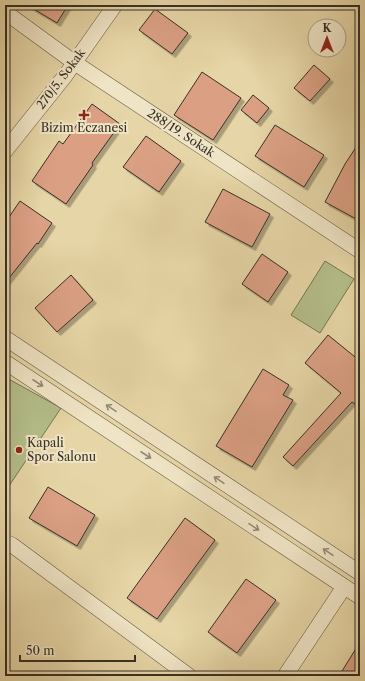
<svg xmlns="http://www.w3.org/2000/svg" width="365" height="681" viewBox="0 0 365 681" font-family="'Libre Caslon Text',serif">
	<defs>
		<filter id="shadow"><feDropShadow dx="3.5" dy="3.5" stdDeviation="0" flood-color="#0004"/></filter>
	</defs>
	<rect width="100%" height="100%" fill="#e6d5a6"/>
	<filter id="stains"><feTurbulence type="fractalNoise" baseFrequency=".005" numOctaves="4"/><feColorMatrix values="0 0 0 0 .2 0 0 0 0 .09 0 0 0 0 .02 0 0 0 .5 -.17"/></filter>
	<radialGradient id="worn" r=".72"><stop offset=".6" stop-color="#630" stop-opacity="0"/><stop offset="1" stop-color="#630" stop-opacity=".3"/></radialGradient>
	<!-- green -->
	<g fill="#b3bd88" stroke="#767656">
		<path d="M325 261 354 279 320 333 291 315Z"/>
		<path d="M5 377 61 408 5 492Z"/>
	</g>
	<!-- building -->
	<g fill="#dba084" stroke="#383024" filter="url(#shadow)">
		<path d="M27 5H68L57 23Z"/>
		<path d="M155 9 188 33 172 54 139 30Z"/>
		<path d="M314 65 330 79 310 101 294 88Z"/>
		<path d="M202 72 241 98 213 140 174 115Z"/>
		<path d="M253 95 269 108 257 123 241 110Z"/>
		<path d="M92 104 120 124 92 163 93 165 66 204 32 181 59 141 63 144Z"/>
		<path d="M275 125 324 155 304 187 255 156Z"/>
		<path d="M146 136 181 161 159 192 123 167Z"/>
		<path d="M360 141V221L325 202 345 164Z"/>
		<path d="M223 189 270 214 252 247 205 222Z"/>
		<path d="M20 201 52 223 38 244 37 243 5 283V223Z"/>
		<path d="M262 254 288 272 268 302 242 284Z"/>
		<path d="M71 275 93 300 57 332 35 308Z"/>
		<path d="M328 335 360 361V408L352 402 293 466 283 457 341 393 305 363Z"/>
		<path d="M263 369 289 385 283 395 293 400 252 467 216 446Z"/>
		<path d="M48 487 95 515 77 546 29 518Z"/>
		<path d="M185 518 215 540 157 619 127 598Z"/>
		<path d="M246 579 276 600 237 653 208 632Z"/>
		<path d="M360 642V676H339Z"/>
	</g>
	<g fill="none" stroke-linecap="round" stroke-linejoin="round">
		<defs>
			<g id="minor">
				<path d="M5 12 75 63 360 251"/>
				<path d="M5 151 65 76 115 5"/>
				<path d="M5 338 360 573"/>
				<path d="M5 362 360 597"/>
				<path d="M5 542 12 545 189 676"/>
				<path d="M285 676 344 587"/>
			</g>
		</defs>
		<!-- minor casing -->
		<use href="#minor" stroke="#645944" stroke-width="16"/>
		<!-- minor -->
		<use href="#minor" stroke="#efe4c5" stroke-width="15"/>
	</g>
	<!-- one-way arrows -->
	<defs><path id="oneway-shaft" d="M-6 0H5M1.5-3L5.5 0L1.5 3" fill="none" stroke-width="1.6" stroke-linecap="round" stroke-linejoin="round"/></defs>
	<g stroke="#948a74">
		<use href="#oneway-shaft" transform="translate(38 383) rotate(33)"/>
		<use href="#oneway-shaft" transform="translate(111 408) rotate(-146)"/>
		<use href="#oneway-shaft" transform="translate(146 455) rotate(33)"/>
		<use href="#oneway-shaft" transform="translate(219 480) rotate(-146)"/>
		<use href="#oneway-shaft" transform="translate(254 527) rotate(34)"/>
		<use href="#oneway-shaft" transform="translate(328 552) rotate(-146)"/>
	</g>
	<!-- markers -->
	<g fill="#8f2418" stroke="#efe4c5" stroke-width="1.5">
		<path d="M82 109h4v4h4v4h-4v4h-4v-4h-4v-4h4z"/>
		<circle cx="19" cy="450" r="4"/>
	</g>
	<g text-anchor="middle" stroke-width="4" stroke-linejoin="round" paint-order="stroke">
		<!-- street labels -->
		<g font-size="12" fill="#383024" stroke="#efe4c5">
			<text transform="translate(61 79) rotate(-53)" y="4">270/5. Sokak</text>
			<text transform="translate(181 133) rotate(33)" y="4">288/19. Sokak</text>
		</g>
		<!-- poi labels -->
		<g font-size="12" fill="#383024" stroke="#efe4c5">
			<text x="84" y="132">Bizim Eczanesi</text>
			<text x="27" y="447" text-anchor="start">Kapali<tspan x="27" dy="14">Spor Salonu</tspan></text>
		</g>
	</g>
	<!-- margin -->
	<rect width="365" height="681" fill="none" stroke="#e6d5a6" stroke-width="20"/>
	<rect x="6" y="6" width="353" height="669" fill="none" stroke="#383024" stroke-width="2"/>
	<rect x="10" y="10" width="345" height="661" fill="none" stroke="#383024"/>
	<!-- north arrow -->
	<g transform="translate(327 38)"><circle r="19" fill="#efe4c5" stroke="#a69c85"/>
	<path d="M0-3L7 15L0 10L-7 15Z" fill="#8f2418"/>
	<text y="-6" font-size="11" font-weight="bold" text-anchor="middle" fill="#383024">K</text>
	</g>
	<!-- scale -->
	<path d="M20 655v6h115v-6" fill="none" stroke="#383024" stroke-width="2"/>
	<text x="26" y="655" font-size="12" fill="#383024" stroke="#efe4c5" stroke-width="3" paint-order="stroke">50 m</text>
	<rect width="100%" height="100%" filter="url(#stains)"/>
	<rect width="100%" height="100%" fill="url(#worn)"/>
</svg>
